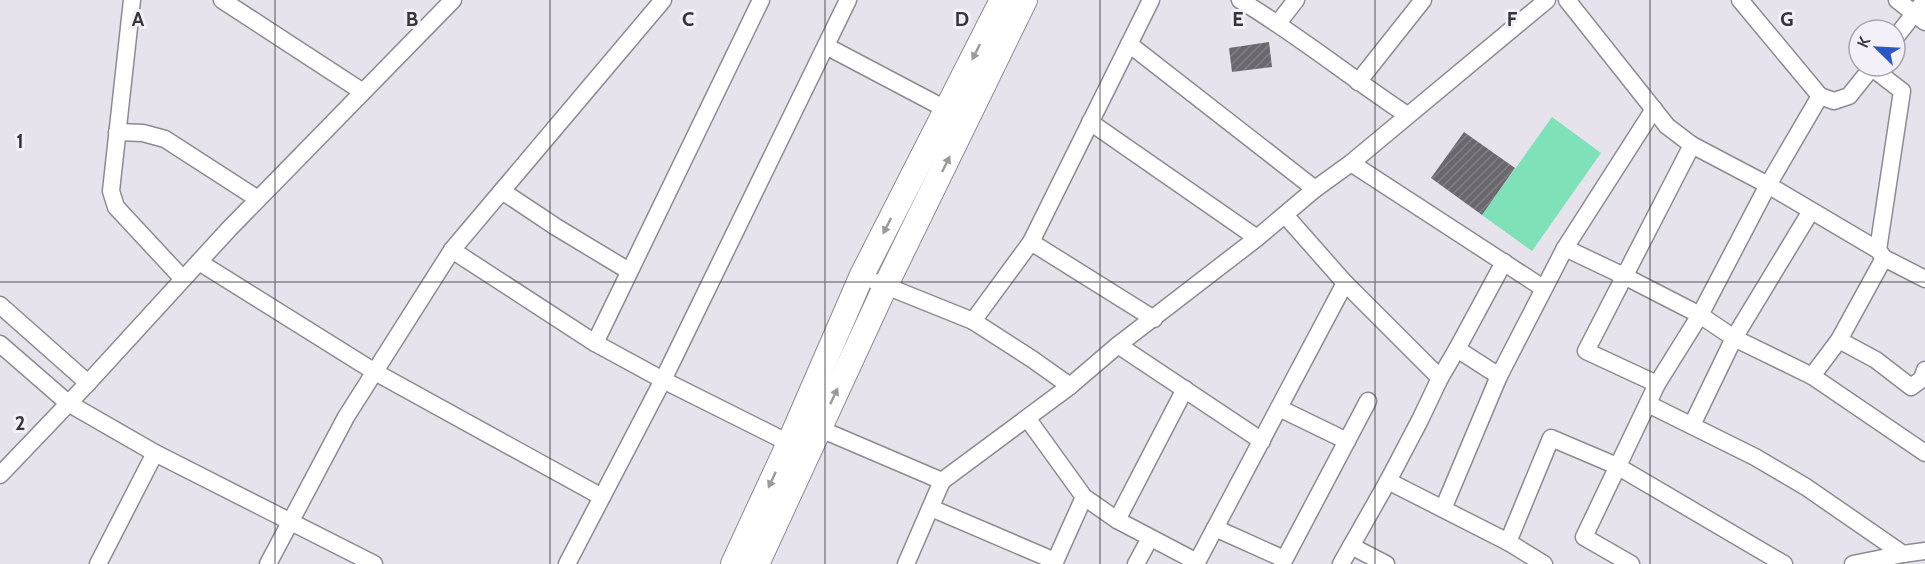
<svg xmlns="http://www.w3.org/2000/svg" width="1925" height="564" viewBox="0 0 1925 564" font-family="Cabin,sans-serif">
	<defs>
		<pattern id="building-hatch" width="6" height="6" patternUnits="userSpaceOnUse" patternTransform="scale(1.5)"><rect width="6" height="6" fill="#6b676e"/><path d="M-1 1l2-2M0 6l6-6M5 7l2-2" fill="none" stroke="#817e84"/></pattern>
	</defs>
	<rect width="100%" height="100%" fill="#e6e3ec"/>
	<!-- pitch -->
	<path fill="#7fe1b7" d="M1552 117 1601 153 1532 251 1482 215Z"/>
	<!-- building -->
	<g fill="url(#building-hatch)">
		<path d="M1269 42 1272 67 1232 72 1229 48Z"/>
		<path d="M1464 132 1515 168 1482 215 1431 178Z"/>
	</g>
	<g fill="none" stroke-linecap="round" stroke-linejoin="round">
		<defs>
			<g id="street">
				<path d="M132 0 111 191 116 207 183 279"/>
				<path d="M222 0 363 92"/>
				<path d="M1240 0C1298 35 1351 78 1407 115"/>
				<path d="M1567 0 1667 126 1692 145 1768 185 1878 250 1884 258 1925 279"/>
				<path d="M1740 0 1820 96 1834 101 1849 96 1873 66"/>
				<path d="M1897 0 1925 22"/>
				<path d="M1278 23 1296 0"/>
				<path d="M1895 38 1925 0"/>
				<path d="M1129 44 1315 189"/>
				<path d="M826 46 955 114"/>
				<path d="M1872 68 1902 91 1878 250"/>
				<path d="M1358 82 1423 0"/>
				<path d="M1090 122 1257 238"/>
				<path d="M117 132 143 133 165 139 258 199"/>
				<path d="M1351 163 1543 288"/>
				<path d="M502 191 556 227 629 271"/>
				<path d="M1285 215 1345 283 1440 378"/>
				<path d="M1031 242 1154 319"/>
				<path d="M1565 248 1624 276 1700 315 1734 338 1812 376 1925 453"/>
				<path d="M452 250 595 343 663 380 797 447"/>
				<path d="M199 262 375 372 602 497"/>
				<path d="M876 282 973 321 1032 359 1070 386"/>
				<path d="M0 305 88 383"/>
				<path d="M973 321 1031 242 1151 0"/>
				<path d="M1839 340 1876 360 1911 387 1922 379 1925 370"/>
				<path d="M595 343 761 0"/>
				<path d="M0 344 68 403 155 453 374 564"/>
				<path d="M1118 345 1262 441"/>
				<path d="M1457 349 1499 376 1565 248 1654 109"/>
				<path d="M1812 376 1839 340 1884 258"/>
				<path d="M1657 384 1586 351 1692 145"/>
				<path d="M1648 404 1755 457 1806 487 1903 554 1925 551"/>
				<path d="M1279 408 1347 441"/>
				<path d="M1027 418 1084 497 1117 520 1197 562"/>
				<path d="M811 425 942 481 906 564"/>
				<path d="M1692 425 1734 338 1811 211"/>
				<path d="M0 475 88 383 229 229 453 0"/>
				<path d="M942 481 1070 386 1118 345 1257 238 1315 189 1351 163 1547 0"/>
				<path d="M1388 481 1508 542 1544 564"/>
				<path d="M931 508 1055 561"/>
				<path d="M1443 509 1499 376"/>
				<path d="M1117 520 1185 389"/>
				<path d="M1215 528 1284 559"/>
				<path d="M1508 542 1551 438 1617 466 1784 564"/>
				<path d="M1351 546 1386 564"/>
				<path d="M98 564 155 453"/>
				<path d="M268 564 346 417 452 250 663 0"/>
				<path d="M567 564 663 380 848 0"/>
				<path d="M1054 564 1084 497"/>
				<path d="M1136 564 1150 538"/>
				<path d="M1196 564 1345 283"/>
				<path d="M1282 564 1368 401"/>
				<path d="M1341 564 1388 481 1420 420 1440 378 1457 349 1504 262"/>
				<path d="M1631 564 1584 537 1657 384 1700 315 1768 185 1820 96"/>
				<path d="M1853 564 1903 554"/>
			</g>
			<g id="secondary">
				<path d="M733 564 789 443 862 275 1002 0"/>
				<path d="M757 564 885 287 1025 0"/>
			</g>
		</defs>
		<!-- street casing -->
		<use href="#street" stroke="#8d8b92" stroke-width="19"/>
		<!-- secondary casing -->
		<use href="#secondary" stroke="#8d8b92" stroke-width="26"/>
		<!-- street -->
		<use href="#street" stroke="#fff" stroke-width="16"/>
		<!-- secondary -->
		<use href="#secondary" stroke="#fff" stroke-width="24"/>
	</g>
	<!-- one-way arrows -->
	<defs><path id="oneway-solid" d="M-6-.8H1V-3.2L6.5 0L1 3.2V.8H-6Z" transform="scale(1.5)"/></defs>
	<g fill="#9a9a9c">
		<use href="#oneway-solid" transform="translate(976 52) rotate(117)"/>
		<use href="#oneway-solid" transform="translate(946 164) rotate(-64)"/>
		<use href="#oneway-solid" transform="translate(887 226) rotate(117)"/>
		<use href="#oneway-solid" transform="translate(834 396) rotate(-65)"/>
		<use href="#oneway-solid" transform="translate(772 480) rotate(115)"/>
	</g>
	<!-- grid -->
	<path fill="none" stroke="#363539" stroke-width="1.5" stroke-opacity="0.55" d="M275 0V564M550 0V564M825 0V564M1100 0V564M1375 0V564M1650 0V564M0 282H1925"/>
	<g font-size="20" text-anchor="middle" font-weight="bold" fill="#363539" stroke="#f3f0f9" stroke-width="6" stroke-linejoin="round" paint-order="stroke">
		<text x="138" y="26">A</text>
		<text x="412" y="26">B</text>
		<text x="688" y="26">C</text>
		<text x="962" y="26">D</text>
		<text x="1238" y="26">E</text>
		<text x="1512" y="26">F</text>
		<text x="1787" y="26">G</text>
		<text x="20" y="148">1</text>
		<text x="20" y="430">2</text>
	</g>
	<!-- north arrow -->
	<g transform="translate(1877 48) rotate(294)"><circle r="28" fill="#f3f0f9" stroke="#a7a5ac" stroke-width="1.5"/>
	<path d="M0-4.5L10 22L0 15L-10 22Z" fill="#2b56c5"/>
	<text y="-9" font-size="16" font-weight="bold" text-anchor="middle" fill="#363539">K</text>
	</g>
</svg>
